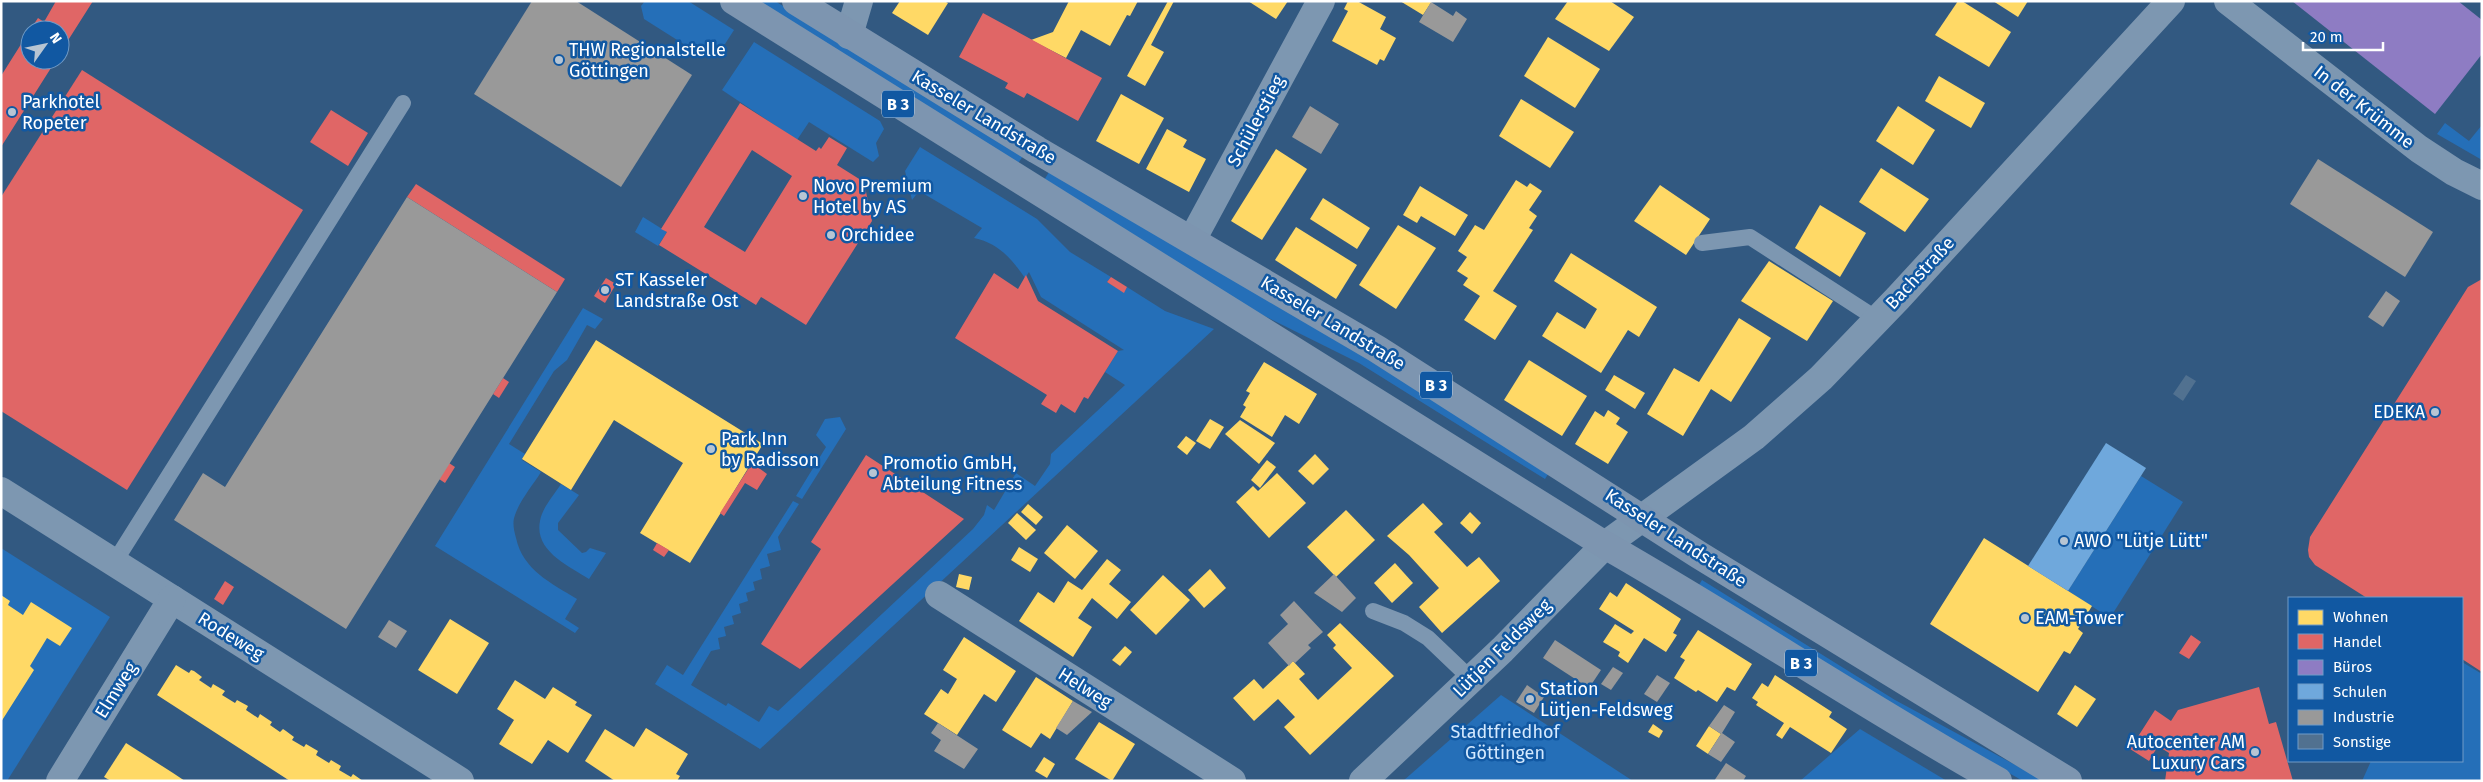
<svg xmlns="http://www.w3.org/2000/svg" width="2483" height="782" viewBox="0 0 2483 782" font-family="'Fira Sans',sans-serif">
	<rect width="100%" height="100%" fill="#325981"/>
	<!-- green -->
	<g fill="#256fb8">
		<path d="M645 1H688L734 30 725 44 693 50 644 19 641 6Z"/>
		<path d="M756 1H775L1023 156 1017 165Z"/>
		<path d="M754 42 880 121 884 129 876 143 879 156 873 162 809 122 797 140 722 90Z"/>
		<path d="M2445 123 2469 141 2482 125V160L2437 134Z"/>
		<path d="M920 147 1037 219 1070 252 1111 277 1107 282 1124 292 1127 287 1165 311 1214 329 760 749 655 684 667 665 683 675 793 501 799 504 778 537 781 550 767 554 770 566 760 569 762 579 753 582 755 590 746 593 748 601 739 604 741 613 732 616 734 624 724 627 726 636 718 638 720 649 711 651 691 685 726 706 728 703 759 722 769 706 778 711 973 529 984 515 987 505 994 510 1016 473 1035 486 1050 464 1051 454 1125 385 1105 372 1118 351 1124 350 1041 297 1029 272 1025 278C1011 258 998 243 974 238L982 228 919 191 912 200 905 171Z"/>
		<path d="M1049 172 1367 357 1550 471 1545 479 1359 363 1234 301 1043 182Z"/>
		<path d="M643 217 667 232 658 246 635 232Z"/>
		<path d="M583 308 603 319 595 329 587 325 567 360 554 371 509 444 525 454 522 460 541 472C533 485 520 500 515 515 512 523 514 530 516 538 523 570 551 583 577 599L565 619 579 628 575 633 435 546Z"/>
		<path d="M840 417 846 429 802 499 796 496 826 447 816 435 825 419Z"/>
		<path d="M2141 476 2183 502 2110 618 2068 591Z"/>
		<path d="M561 484 579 495 558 523V530L582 553 586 552 590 548 606 553 589 579C569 566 534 551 540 521 542 508 554 495 561 484Z"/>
		<path d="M1 548 110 617 7 781H1Z"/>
		<path d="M1702 580 1895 700 2045 781H2023L1899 710 1699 585Z"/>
		<path d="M2462 662 2482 674V781H2362L2371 761H2462Z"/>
		<path d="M1501 695 1633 781H1403Z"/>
		<path d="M1860 729 1947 781H1800Z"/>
	</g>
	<!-- homes -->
	<g fill="#ffd966">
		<path d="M900 1H944L948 3 928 35 892 13Z"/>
		<path d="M1069 1H1138L1130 16 1127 15 1110 46 1081 30 1066 58 1031 40 1053 32Z"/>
		<path d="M1168 1H1174L1151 45 1164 52 1145 86 1127 76Z"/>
		<path d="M1248 1H1288L1276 19Z"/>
		<path d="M1348 1H1357L1386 17 1380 29 1396 38 1384 61 1380 59 1377 65 1332 41 1348 11 1344 9Z"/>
		<path d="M1400 1H1432L1423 15Z"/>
		<path d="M1568 1H1610L1634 17 1609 51 1555 19Z"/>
		<path d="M1958 1H1962L2011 32 1989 67 1935 35Z"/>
		<path d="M1993 1H2028L2018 17Z"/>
		<path d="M1548 37 1600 69 1575 108 1524 76Z"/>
		<path d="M1939 76 1985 103 1971 128 1925 101Z"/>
		<path d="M1121 94 1164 118 1139 164 1096 141Z"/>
		<path d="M1521 99 1574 132 1550 168 1499 136Z"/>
		<path d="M1898 106 1935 130 1913 165 1876 141Z"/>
		<path d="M1167 129 1187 140 1183 147 1206 159 1189 192 1146 169Z"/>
		<path d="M1276 149 1307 169 1262 240 1231 221Z"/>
		<path d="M1881 168 1929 199 1905 232 1859 202Z"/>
		<path d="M1516 180 1527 187 1530 183 1542 191 1529 210 1537 216 1529 228 1533 230 1493 291 1517 306 1495 340 1464 320 1480 296 1463 285 1468 278 1457 271 1467 257 1458 251 1475 225 1484 230Z"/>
		<path d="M1660 185 1710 219 1686 255 1634 221Z"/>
		<path d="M1420 186 1468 215 1455 236 1421 216 1417 223 1403 215Z"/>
		<path d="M1323 198 1370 228 1357 249 1310 219Z"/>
		<path d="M1820 205 1866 233 1840 277 1795 248Z"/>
		<path d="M1398 225 1436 248 1396 309 1359 285Z"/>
		<path d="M1296 227 1357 265 1336 299 1275 260Z"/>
		<path d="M1571 253 1657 307 1639 337 1628 330 1601 373 1542 336 1557 312 1585 329 1597 309 1554 281Z"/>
		<path d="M1769 261 1833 301 1807 341 1741 301Z"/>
		<path d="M1739 318 1771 338 1731 402 1711 389 1683 436 1647 414 1674 368 1699 382Z"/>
		<path d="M596 340 763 444 690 563 640 533 683 463 614 420 571 490 522 459Z"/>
		<path d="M1529 360 1587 396 1562 436 1504 400Z"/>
		<path d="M1264 362 1317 394 1299 424 1285 415 1272 437 1240 417 1246 407 1243 405 1250 393 1246 391Z"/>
		<path d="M1614 375 1645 393 1635 409 1605 390Z"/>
		<path d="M1608 410 1620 418 1616 424 1628 432 1608 464 1575 444 1595 411 1604 417Z"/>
		<path d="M1210 419 1224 427 1210 449 1196 441Z"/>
		<path d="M1240 420 1275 443 1259 464 1225 434Z"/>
		<path d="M1186 436 1196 443 1187 455 1177 447Z"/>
		<path d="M1315 454 1329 469 1313 485 1298 471Z"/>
		<path d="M1267 460 1276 467 1260 488 1251 480Z"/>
		<path d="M1277 473 1306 503 1269 538 1236 502 1253 486 1258 491Z"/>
		<path d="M1423 503 1443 524 1434 532 1467 567 1479 557 1500 581 1442 633 1419 607 1439 588 1409 555 1387 536Z"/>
		<path d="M1028 504 1043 517 1036 525 1021 512Z"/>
		<path d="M1346 510 1375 540 1336 577 1307 547Z"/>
		<path d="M1470 512 1481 523 1472 534 1460 523Z"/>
		<path d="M1017 513 1036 530 1026 540 1008 523Z"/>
		<path d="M1067 525 1098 551 1075 579 1044 553Z"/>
		<path d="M1984 538 2092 606 2078 629 2083 633 2070 654 2064 651 2038 692 1930 624Z"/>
		<path d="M1019 547 1038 559 1030 572 1011 560Z"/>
		<path d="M1107 559 1121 570 1109 584 1131 602 1117 619 1092 598 1078 618 1092 627 1073 657 1019 621 1038 592 1054 603 1068 581 1082 590Z"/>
		<path d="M1395 563 1413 583 1392 603 1374 583Z"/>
		<path d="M1210 569 1226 588 1204 608 1188 590Z"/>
		<path d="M959 574 972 577 969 590 956 587Z"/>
		<path d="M1163 575 1190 600 1156 635 1130 610Z"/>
		<path d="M1626 583 1681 619 1673 633 1677 635 1666 652 1644 638 1628 663 1618 656 1620 652 1603 642 1615 624 1631 634 1634 631 1599 609 1610 592 1617 597Z"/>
		<path d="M1 595 10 601 8 605 23 615 31 602 72 628 60 646 47 638 30 666 34 670 1 722Z"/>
		<path d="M450 619 489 643 457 694 418 670Z"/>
		<path d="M1340 623 1394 676 1310 755 1284 727 1295 717 1278 699 1254 721 1233 698 1254 679 1263 689 1293 661 1305 674 1299 679 1318 700 1352 668 1333 648 1336 645 1327 635Z"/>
		<path d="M1698 630 1752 664 1735 691 1727 687 1717 702 1698 690 1696 692 1674 678 1685 660 1680 657Z"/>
		<path d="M964 637 1016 671 996 702 984 694 957 735 924 714 941 689 948 694 957 679 943 670Z"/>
		<path d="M1125 646 1132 652 1120 666 1112 660Z"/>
		<path d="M176 665 189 673 191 670 194 671 202 677 199 680 211 688 213 684 225 691 222 695 235 703 237 700 248 706 246 710 258 718 260 714 272 722 270 725 280 732 283 729 286 731 294 737 292 740 304 747 306 744 318 751 316 755 329 763 331 760 341 766 339 770 351 777 353 774 363 781H290L157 695Z"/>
		<path d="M1775 675 1832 712 1829 717 1847 729 1831 753 1790 727 1782 739 1776 735 1784 723 1756 705 1758 702 1752 698 1762 683 1768 687Z"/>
		<path d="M1036 677 1073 701 1050 739 1041 733 1031 748 1002 730Z"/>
		<path d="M515 680 545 699 553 687 577 702 575 705 592 715 568 753 548 740 532 764 499 744 514 720 497 709Z"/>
		<path d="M2075 685 2096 699 2077 727 2057 714Z"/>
		<path d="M1099 722 1135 744 1112 781 1075 759Z"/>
		<path d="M1653 724 1663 731 1659 738 1648 732Z"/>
		<path d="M1709 726 1721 734 1708 754 1696 746Z"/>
		<path d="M646 728 688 754 676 774 680 776 677 781H615L585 761 605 729 634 747Z"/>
		<path d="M126 743 173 773 185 781H111L104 777Z"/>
		<path d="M1044 757 1055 764 1047 778 1035 771Z"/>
	</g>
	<!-- shops -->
	<g fill="#e06666" fill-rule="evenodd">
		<path d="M56 1H93L60 53V30H30L38 18 44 22Z"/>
		<path d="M983 13 1102 78 1078 121 1027 93 1024 98 1005 88 1008 83 959 57Z"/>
		<path d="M30 30V60H56L1 147V76Z"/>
		<path d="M82 70 303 210 127 490 1 411V197Z"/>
		<path d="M740 103 816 151 819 147 821 149 829 137 847 148 837 165 864 182 872 221 806 325 761 297 756 305 659 245 667 232 661 229ZM752 150 792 176 745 252 704 227Z"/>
		<path d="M331 110 368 133 348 166 310 142Z"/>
		<path d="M416 184 565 279 557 292 407 197Z"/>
		<path d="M994 273 1018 289 1026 275 1038 301 1118 351 1088 399 1084 397 1075 413 1061 404 1056 413 1041 404 1047 395 955 338Z"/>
		<path d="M1111 277 1127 287 1124 293 1107 282Z"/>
		<path d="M606 278 616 284 605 303 594 296Z"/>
		<path d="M2482 279V672L2462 659V598H2367L2315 565 2309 557 2308 550 2310 537 2468 287Z"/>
		<path d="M503 378 509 382 499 398 493 394Z"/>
		<path d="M866 455 964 519 800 669 761 644 821 549 811 542Z"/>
		<path d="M449 463 455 467 445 483 439 479Z"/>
		<path d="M752 463 767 474 757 490 745 483 724 516 720 513Z"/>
		<path d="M657 543 669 550 664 557 653 550Z"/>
		<path d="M225 581 234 587 223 605 214 599Z"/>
		<path d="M2191 635 2201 642 2189 659 2179 653Z"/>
		<path d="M2259 687 2269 724 2276 722 2293 781H2165L2169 753 2158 746 2149 761 2130 749 2155 710 2171 721 2178 710Z"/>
	</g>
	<!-- offices -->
	<path fill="#8e7cc3" d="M2292 1H2458L2482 20V54L2435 114Z"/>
	<!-- schools -->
	<path fill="#6fa8dc" d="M2106 443 2146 468 2068 591 2028 566Z"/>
	<!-- industry -->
	<g fill="#999">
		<path d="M532 1H576L692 75 621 187 474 94Z"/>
		<path d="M1431 2 1453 16 1456 11 1467 19 1453 42 1419 22Z"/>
		<path d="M1310 106 1339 124 1321 154 1292 137Z"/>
		<path d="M2318 159 2433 232 2405 277 2290 204Z"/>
		<path d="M407 197 557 292 346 629 174 520 203 473 225 487Z"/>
		<path d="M2386 291 2400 301 2383 327 2368 317Z"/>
		<path d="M1334 574 1356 598 1342 612 1314 593Z"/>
		<path d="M1294 601 1323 632 1308 645 1311 648 1295 663 1293 661 1289 666 1268 643 1288 624 1280 615Z"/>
		<path d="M389 620 407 631 396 648 378 637Z"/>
		<path d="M1555 640 1601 670 1589 688 1543 658Z"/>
		<path d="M1613 667 1623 673 1611 690 1601 684Z"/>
		<path d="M1657 675 1670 683 1657 702 1644 694Z"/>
		<path d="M1527 685 1544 697 1534 713 1516 702Z"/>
		<path d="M1073 701 1092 712 1067 735 1056 728Z"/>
		<path d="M1724 705 1735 712 1722 733 1735 742 1721 762 1708 754 1721 734 1709 726Z"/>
		<path d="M938 723 978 749 964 769 934 751 941 740 931 733Z"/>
		<path d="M1726 763 1746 776 1743 781H1714Z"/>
	</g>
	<!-- building -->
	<path fill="#517190" d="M2186 375 2196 381 2183 401 2173 394Z"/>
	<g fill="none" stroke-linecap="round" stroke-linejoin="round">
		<!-- service -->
		<g stroke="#7d97b1" stroke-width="16">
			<path d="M1702 243 1750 237 1877 319"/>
			<path d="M114 563 403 103"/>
			<path d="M1373 611 1404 623 1428 638 1471 679"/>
		</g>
		<!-- minor -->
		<g stroke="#7d97b1" stroke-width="28">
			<path d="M2228 1 2419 149 2454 172 2482 186"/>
			<path d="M849 35 859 1"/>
			<path d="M1192 240 1321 1"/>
			<path d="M1 491 460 781"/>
			<path d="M939 595 1232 781"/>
			<path d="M60 781 172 599"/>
			<path d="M1363 781 1502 650 1605 545 1754 437 1821 378 1898 298 2171 1"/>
		</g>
		<!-- primary -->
		<g stroke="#7d95b0" stroke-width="28">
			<path d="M734 1 1605 545C1738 621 1865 706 1998 781"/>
			<path d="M796 1 1037 150 1377 349 1699 555 2068 781"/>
		</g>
	</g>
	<!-- markers -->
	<g fill="#b7c5d3" stroke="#1158a2" stroke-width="2">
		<circle cx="559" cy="60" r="5"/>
		<circle cx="12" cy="112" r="5"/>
		<circle cx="803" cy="196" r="5"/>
		<circle cx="831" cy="235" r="5"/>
		<circle cx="605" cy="290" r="5"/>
		<circle cx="2435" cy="412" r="5"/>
		<circle cx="711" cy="449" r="5"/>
		<circle cx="873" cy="473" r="5"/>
		<circle cx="2064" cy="541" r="5"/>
		<circle cx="2025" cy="618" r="5"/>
		<circle cx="1530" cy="699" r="5"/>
		<circle cx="2255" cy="752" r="5"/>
	</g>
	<g text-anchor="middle" stroke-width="5" stroke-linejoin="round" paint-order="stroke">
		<!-- shield labels -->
		<g fill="#1158a2" stroke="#b8cde3" stroke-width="1">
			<rect x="882" y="90.5" width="32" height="27" rx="4"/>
			<rect x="1420" y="371.5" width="32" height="27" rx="4"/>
			<rect x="1785" y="649.5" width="32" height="27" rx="4"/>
		</g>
		<g font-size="16" font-weight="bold" fill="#fff">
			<text x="898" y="110">B 3</text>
			<text x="1436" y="391">B 3</text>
			<text x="1801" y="669">B 3</text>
		</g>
		<!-- poi labels -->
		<g font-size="18" fill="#fff" stroke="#1158a2" text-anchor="start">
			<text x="569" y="56">THW Regionalstelle<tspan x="569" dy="21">Göttingen</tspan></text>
			<text x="22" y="108">Parkhotel<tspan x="22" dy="21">Ropeter</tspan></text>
			<text x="813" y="192">Novo Premium<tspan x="813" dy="21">Hotel by AS</tspan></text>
			<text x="841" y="241">Orchidee</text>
			<text x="615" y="286">ST Kasseler<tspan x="615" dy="21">Landstraße Ost</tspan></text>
			<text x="2425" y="418" text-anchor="end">EDEKA</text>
			<text x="721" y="445">Park Inn<tspan x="721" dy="21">by Radisson</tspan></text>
			<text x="883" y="469">Promotio GmbH,<tspan x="883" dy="21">Abteilung Fitness</tspan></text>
			<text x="2074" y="547">AWO "Lütje Lütt"</text>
			<text x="2035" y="624">EAM-Tower</text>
			<text x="1540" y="695">Station<tspan x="1540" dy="21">Lütjen-Feldsweg</tspan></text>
			<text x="2245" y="748" text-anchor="end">Autocenter AM<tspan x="2245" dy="21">Luxury Cars</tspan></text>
		</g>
		<!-- street labels -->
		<g font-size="18" fill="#fff" stroke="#1158a2">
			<text transform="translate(2364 107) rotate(38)" y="6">In der Krümme</text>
			<text transform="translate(984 117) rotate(31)" y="6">Kasseler Landstraße</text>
			<text transform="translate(1256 121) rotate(-62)" y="6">Schülerstieg</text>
			<text transform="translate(1920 273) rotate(-47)" y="6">Bachstraße</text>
			<text transform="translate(1333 323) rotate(31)" y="6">Kasseler Landstraße</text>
			<text transform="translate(1676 538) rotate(33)" y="6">Kasseler Landstraße</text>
			<text transform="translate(231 636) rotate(32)" y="6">Rodeweg</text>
			<text transform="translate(1502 648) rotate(-45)" y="6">Lütjen Feldsweg</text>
			<text transform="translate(1085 688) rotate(32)" y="6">Helweg</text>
			<text transform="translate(116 690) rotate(-58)" y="6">Elmweg</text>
		</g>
		<!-- park labels -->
		<g font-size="18" fill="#d4e9fe" stroke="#1158a2">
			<text x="1505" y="738">Stadtfriedhof<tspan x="1505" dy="21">Göttingen</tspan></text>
		</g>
	</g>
	<!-- border -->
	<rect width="2483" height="782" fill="none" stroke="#ffffff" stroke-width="5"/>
	<!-- legend -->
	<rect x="2288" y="597" width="175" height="165" fill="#1158a2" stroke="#709bc7"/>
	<rect x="2298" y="610" width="25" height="15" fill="#ffd966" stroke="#709bc7"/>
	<text x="2333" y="622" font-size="15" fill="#ffffff">Wohnen</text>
	<rect x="2298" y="634" width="25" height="15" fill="#e06666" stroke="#709bc7"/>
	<text x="2333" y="647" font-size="15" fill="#ffffff">Handel</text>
	<rect x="2298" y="660" width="25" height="15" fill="#8e7cc3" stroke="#709bc7"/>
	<text x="2333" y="672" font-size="15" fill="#ffffff">Büros</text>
	<rect x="2298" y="684" width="25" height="15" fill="#6fa8dc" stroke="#709bc7"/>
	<text x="2333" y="697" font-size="15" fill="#ffffff">Schulen</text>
	<rect x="2298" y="710" width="25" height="15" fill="#999999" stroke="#709bc7"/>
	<text x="2333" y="722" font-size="15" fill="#ffffff">Industrie</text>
	<rect x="2298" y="734" width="25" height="15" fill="#517190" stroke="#709bc7"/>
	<text x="2333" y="747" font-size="15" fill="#ffffff">Sonstige</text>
	<!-- north arrow -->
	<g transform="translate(45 45) rotate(57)"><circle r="24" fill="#1158a2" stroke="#709bc7"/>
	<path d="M0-4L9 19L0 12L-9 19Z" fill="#b7c5d3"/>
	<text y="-8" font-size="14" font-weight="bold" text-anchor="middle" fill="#ffffff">N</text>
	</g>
	<!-- scale -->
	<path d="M2303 42v8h80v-8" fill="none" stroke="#ffffff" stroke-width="2.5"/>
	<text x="2310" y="42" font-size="15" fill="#ffffff" stroke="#1158a2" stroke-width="4" paint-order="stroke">20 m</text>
</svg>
